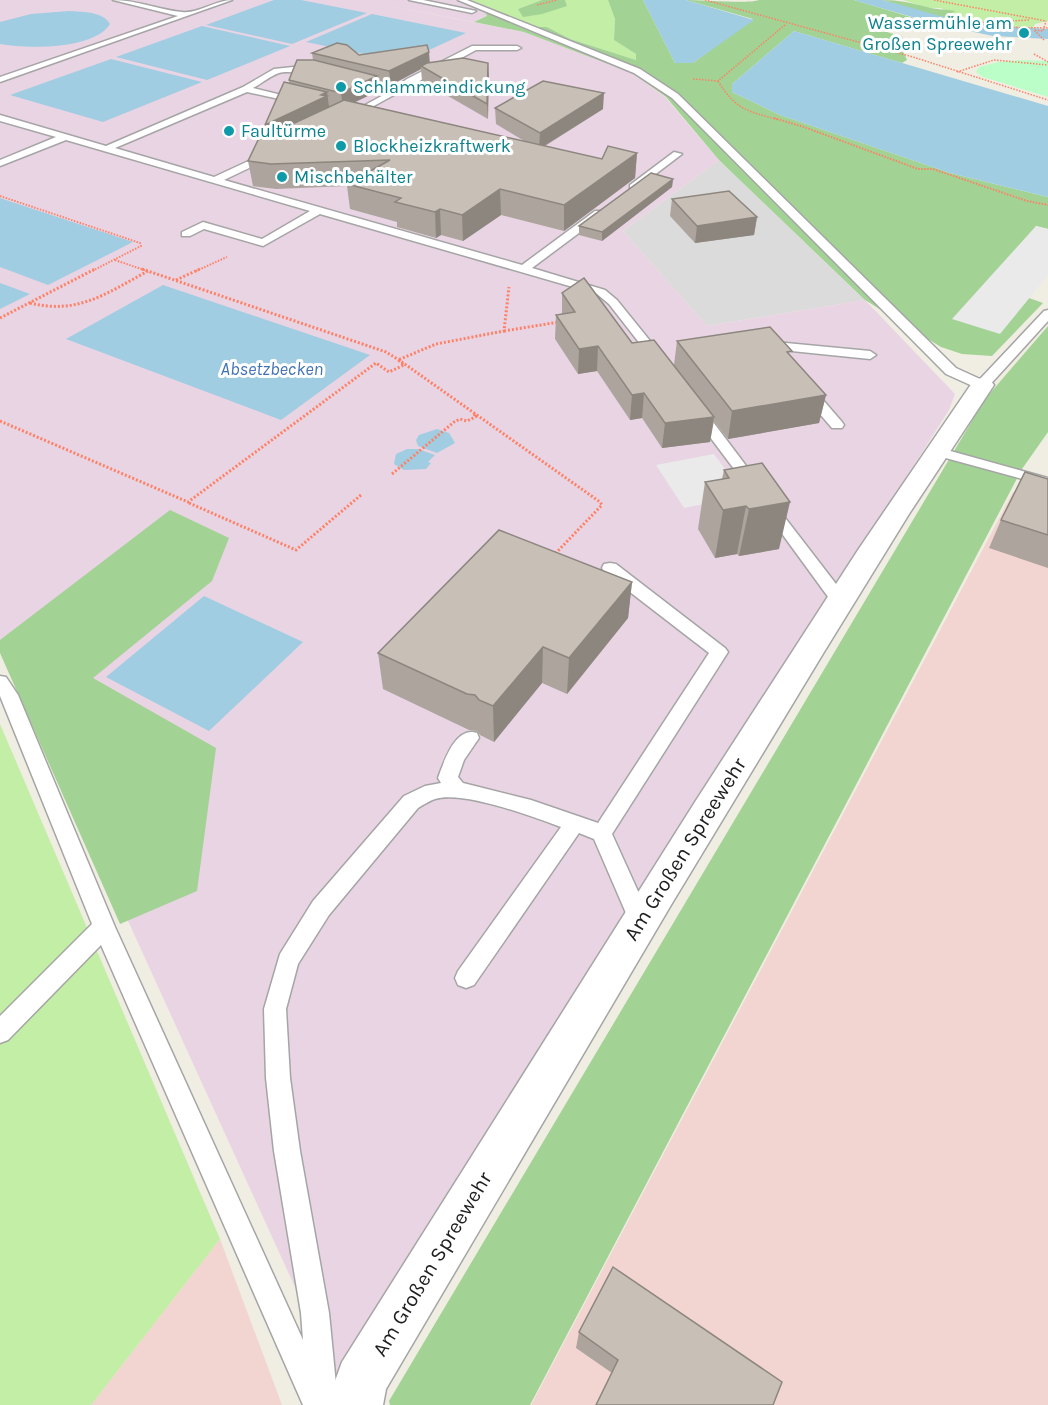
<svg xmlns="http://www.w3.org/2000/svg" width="1048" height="1405" viewBox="0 0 1048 1405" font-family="Karla,sans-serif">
	<rect width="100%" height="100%" fill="#f0ede3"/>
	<!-- residential -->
	<path fill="#dcdbdb" d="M719 160 865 300 707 326 623 231Z"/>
	<!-- commercial -->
	<g fill="#f2d5d1">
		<path d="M1013 492 1048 506V1405H531Z"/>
		<path d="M220 1239 282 1405H91Z"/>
	</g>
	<!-- industrial -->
	<path fill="#e9d4e4" d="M0 0H456L485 12 487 16 474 22 368 2 524 32 632 73 665 97 719 160 623 231 707 326 865 300 955 394 949 410 335 1375 6 653 0 649Z"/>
	<!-- grass -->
	<g fill="#c3eea5">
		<path d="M471 0H542L518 9 567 6 565 0H608L615 19 614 40 636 54V60L570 39 547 27H537Z"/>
		<path d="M903 0H1048V21L1035 24 1031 31 1001 30 966 21 970 20C961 13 950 17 941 8H928Z"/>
		<path d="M0 724 220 1239 91 1405H0Z"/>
	</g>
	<!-- forest -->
	<g fill="#a2d294">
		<path d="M542 0H565L567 6 542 14 523 17 518 9Z"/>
		<path d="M608 0H643L675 63H693L753 19 686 0C702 0 748 4 759 0H854L914 18C900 20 877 19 869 32H887L903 37 881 44 903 51 907 60 902 63 794 31 732 84V92L780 115 950 173 1048 197V229L1036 226 1000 333 1029 298 1043 303 992 356 962 354 941 347 865 300 719 160 666 97 632 73 524 32 474 22 487 16 485 12 537 27H547L570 39 636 60V54L614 40 615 19Z"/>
		<path d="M883 0C899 0 911 3 927 7 936 10 946 9 956 11L949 14 971 20 936 17Z"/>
		<path d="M1048 326V432L1022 469 530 1405H390L389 1401 985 399Z"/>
		<path d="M170 510 229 538 212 581 93 678 216 748 197 891 120 924 0 653V640Z"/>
	</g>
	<!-- park -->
	<path fill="#bcfec7" d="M1020 60 1048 61V97L983 77 976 72 979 67 998 62Z"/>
	<!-- parking -->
	<g fill="#eaeaea">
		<path d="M1036 226 1048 229V275L1000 334 952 319Z"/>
		<path d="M714 454 745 496 684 508 656 465Z"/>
	</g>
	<!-- water -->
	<g fill="#a0cde1">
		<path d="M274 0H301L367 13 292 44 206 25Z"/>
		<path d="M643 0H686L754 20 693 63H675Z"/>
		<path d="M854 0H883L936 17 994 30 990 33C944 27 899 13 854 0Z"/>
		<path d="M69 11C82 12 103 11 110 24 94 50 26 49 0 44V22L31 14Z"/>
		<path d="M372 14 466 33 403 62 306 42Z"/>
		<path d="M202 26 290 46 207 80 116 57Z"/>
		<path d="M794 31 1048 106V197L950 173 780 115 732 92V84Z"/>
		<path d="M111 59 202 82 103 122 10 95Z"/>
		<path d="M0 198 133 242 48 285 0 267Z"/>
		<path d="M0 283 30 294 0 309Z"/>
		<path d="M163 285 370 355 281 420 66 339Z"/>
		<path d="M437 429 449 433 455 443 437 453 418 446 416 440 419 435Z"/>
		<path d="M407 449H418L435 455 428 462 431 463 426 469 404 470 394 464 396 454Z"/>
		<path d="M204 596 303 642 209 731 106 677Z"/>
	</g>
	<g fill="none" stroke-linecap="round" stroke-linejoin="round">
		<!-- canal -->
		<path fill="#a0cde1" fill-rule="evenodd" d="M863 0C896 0 914 10 945 17 980 25 1013 27 1048 29V39L993 36 936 24 865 3Z"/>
		<defs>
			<g id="lane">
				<path d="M113 0C137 0 159 10 182 12 198 14 216 0 232 0L0 82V77L178 16Z"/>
				<path d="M409 0H423L476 11 472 13Z"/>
				<path d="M458 0H467L640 69 678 94 956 368 980 379 1044 311 1048 310V321L987 388H977L946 374 672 98 634 73Z"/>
				<path d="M472 46H517L521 48 517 50H476L350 119 343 117 389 92 407 79Z"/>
				<path d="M293 67 322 71C311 78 292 69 279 73 270 76 261 84 253 88L302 100V104L247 92 115 148 214 177 268 152H274V156L224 180 522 265 595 211H603V215L532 268 605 290 617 300 663 357 665 360 663 363H655L609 304 597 294 320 214 263 246 204 229 190 236H182V232L203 222 262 239 310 211 66 140 0 166V160L56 137 0 121V115L106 146 243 87 274 69Z"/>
				<path d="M674 152 682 154 636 189H630V185Z"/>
				<path d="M765 341 870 351 876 355 870 359 761 348 759 345Z"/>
				<path d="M806 385 811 386 842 422 844 425 842 428H832L801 392 799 389 801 386Z"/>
				<path d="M699 409 704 410 759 483 761 486 759 489H749L692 413Z"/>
				<path d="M936 447 1048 478V486L931 454 929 451 931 448Z"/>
				<path d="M771 504 776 506 846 597 848 601 846 605H834L764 509Z"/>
				<path d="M610 563 616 564 725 648 728 652 612 834 651 920 648 927 640 929 632 927 594 839 579 833 474 985 466 988 458 985 455 978 458 971 561 827C534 817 462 790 435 799 429 801 423 805 418 808L329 915 298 964 286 1009 290 1078 300 1151 329 1313 338 1405H303L101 945 8 1040 0 1043V1016L92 924 0 696V676L6 677 18 695 115 927 303 1340 301 1313 274 1151 266 1078 264 1009 280 954 313 901 404 796 425 786 441 783 438 778C444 762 455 726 477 733L479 738 464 760 458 777 463 783 531 800 598 823 709 653 604 572 602 568 604 564Z"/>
			</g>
			<path id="street" d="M982 378 990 380 994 385 909 514 824 652 671 905 386 1389 383 1405H329L335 1381 342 1362 695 802 858 550 974 380Z"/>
		</defs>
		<!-- lane casing -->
		<use href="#lane" stroke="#a5a5a5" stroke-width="3"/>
		<!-- street casing -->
		<use href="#street" stroke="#a5a5a5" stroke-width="3"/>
		<!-- path-far2 -->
		<g stroke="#ff8165" stroke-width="1.5" stroke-dasharray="1.5 1.5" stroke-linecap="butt">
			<path d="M705 0 913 57 1048 100"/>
			<path d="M934 0 1046 21"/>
			<path d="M537 5 557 0"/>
			<path d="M953 19 968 23 1030 20"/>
			<path d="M981 22 994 27 1048 28"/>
			<path d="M1044 40 1034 30 1043 31 1046 21"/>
			<path d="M1034 54 1048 62"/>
			<path d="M957 72 994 60 1048 65"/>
			<path d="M693 79 718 81 786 24"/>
			<path d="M718 81C736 110 747 111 779 120"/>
		</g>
		<!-- path-far1 -->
		<g stroke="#ff8165" stroke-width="2" stroke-dasharray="1.5 1.5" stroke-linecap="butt">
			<path d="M774 118 804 127 918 169H933L1027 201 1048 205"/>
			<path d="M0 196 140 243 141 246 92 271"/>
			<path d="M115 260 147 271"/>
			<path d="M196 271 227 257"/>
		</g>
		<!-- path -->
		<g stroke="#ff8165" stroke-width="3" stroke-dasharray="2 2" stroke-linecap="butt">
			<path d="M142 269 386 352 399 360 600 502 602 505 553 556"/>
			<path d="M176 280 200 269"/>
			<path d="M30 303C78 315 107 293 148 271"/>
			<path d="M0 318 95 269"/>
			<path d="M504 331 559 322"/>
			<path d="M0 421 188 502 376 363 389 372 404 365 398 360 436 344 504 331 509 287"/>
			<path d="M392 474 454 422 460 419 467 421 477 416 473 414"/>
			<path d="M189 503 296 550 361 495"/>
		</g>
		<!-- lane -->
		<use href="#lane" fill="#fff" fill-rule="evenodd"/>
		<!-- street -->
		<use href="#street" fill="#fff" fill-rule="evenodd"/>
	</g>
	<!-- wall -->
	<g fill="#aca49d">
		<path d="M312 53 359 55 429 63H488V119L422 81 421 69 391 85 377 82 378 91 355 102 526 142 496 124 495 108 603 109 545 146 602 159 637 153 635 178 564 231 501 215 463 241 441 235 436 238 397 227V222L350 209 347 186 276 189 253 186 248 161 267 136 265 125 289 83V80L313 60Z"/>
		<path d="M673 179 672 187 602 241 579 235V226Z"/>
		<path d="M672 199 757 217 754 235 695 243 670 216Z"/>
		<path d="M562 293 632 343 674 365 677 341 791 357 826 395 819 423 728 439 714 421 710 442 662 448 642 418 630 420 597 371 578 374 555 339 556 315 562 314Z"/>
		<path d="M724 470 779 549 739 556 737 554 715 558 698 529 705 482 722 479Z"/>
		<path d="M1048 479V568L989 548 1001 520Z"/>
		<path d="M632 582 628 618 567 694 542 683 494 742 480 735 477 731 469 730 383 689 378 653Z"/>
		<path d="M579 1332 773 1405 612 1373 576 1348Z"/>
	</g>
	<!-- shaded-wall -->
	<g fill="#8c867f">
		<path d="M429 52 430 65 421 66V69L391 85 389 71Z"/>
		<path d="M488 63 489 78 488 119 487 104Z"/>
		<path d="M377 76 378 91 343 108 341 93Z"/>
		<path d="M327 92 330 114 269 148 265 125Z"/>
		<path d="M604 93 603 109 539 149 540 133Z"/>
		<path d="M637 153 635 178 564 231V205Z"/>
		<path d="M673 179 672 187 602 241V232Z"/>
		<path d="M500 189 501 215 463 241 462 215Z"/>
		<path d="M440 209 441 235 436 238 435 212Z"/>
		<path d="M757 217 754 235 695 243 697 226Z"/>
		<path d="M598 346 597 371 578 374 579 349Z"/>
		<path d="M644 393 642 418 630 420 632 395Z"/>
		<path d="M826 395 819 423 728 439 732 411Z"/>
		<path d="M714 417 710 442 662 448 665 423Z"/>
		<path d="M790 502 779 549 739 556 749 509Z"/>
		<path d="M746 506 737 554 715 558 723 510Z"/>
		<path d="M632 582 628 618 567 694 569 658Z"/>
		<path d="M543 647 542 683 494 742 493 706Z"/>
	</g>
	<!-- building -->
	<g fill="#c8bfb6" stroke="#8c867f" stroke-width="1.5">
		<path d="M337 43 347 45 359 55 427 45 429 52 389 71 312 53Z"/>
		<path d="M463 58 488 63 487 104 421 66 427 63Z"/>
		<path d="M297 60H314L377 76 341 93 289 80Z"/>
		<path d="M543 81 604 93 540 133 495 108Z"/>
		<path d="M284 82 327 92 321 95 327 96 265 125Z"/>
		<path d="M344 100 602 159 608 146 637 153 564 205 500 189 462 215 440 209 435 212 395 202 401 198 347 184 390 160 271 164 248 161 258 140Z"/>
		<path d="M651 173 673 179 602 232 579 226Z"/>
		<path d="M729 191 757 217 697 226 672 199Z"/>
		<path d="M584 278 632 343 654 340 714 417 665 423 644 393 632 395 598 346 579 349 556 315 575 312 562 293Z"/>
		<path d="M770 327 792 351 787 352 826 395 732 411 677 341Z"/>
		<path d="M762 463 790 502 749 509 746 506 723 510 705 482 729 478 724 470Z"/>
		<path d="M1025 472 1048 479V535L1001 520Z"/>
		<path d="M499 530 632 582 569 658 543 647 493 706 479 700 475 695 467 694 378 653Z"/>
		<path d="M613 1267 782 1382 773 1405H596L618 1360 579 1332Z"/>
	</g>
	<!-- markers -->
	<g fill="#0f9aa8" stroke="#fff" stroke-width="2">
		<circle cx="1024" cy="33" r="6"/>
		<circle cx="341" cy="87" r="6"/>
		<circle cx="229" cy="131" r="6"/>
		<circle cx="341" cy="146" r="6"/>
		<circle cx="282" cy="177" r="6"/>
	</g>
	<g text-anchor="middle" stroke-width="6" stroke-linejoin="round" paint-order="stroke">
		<!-- far-culture labels -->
		<g font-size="18" fill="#0d838f" stroke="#fff" text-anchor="start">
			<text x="1012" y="29" text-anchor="end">Wassermühle am<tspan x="1012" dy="21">Großen Spreewehr</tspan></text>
			<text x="353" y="93">Schlammeindickung</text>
			<text x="241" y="137">Faultürme</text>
			<text x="353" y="152">Blockheizkraftwerk</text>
			<text x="294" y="183">Mischbehälter</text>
		</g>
		<!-- far-water labels -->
		<g font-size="18" font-style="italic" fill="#4373b5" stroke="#fff">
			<text x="272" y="375">Absetzbecken</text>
		</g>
		<!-- street labels -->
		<g font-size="21" fill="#1e1e1e" stroke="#fff">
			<text transform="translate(685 849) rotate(-58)" y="7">Am Großen Spreewehr</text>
			<text transform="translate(432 1264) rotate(-59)" y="7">Am Großen Spreewehr</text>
		</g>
	</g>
</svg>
